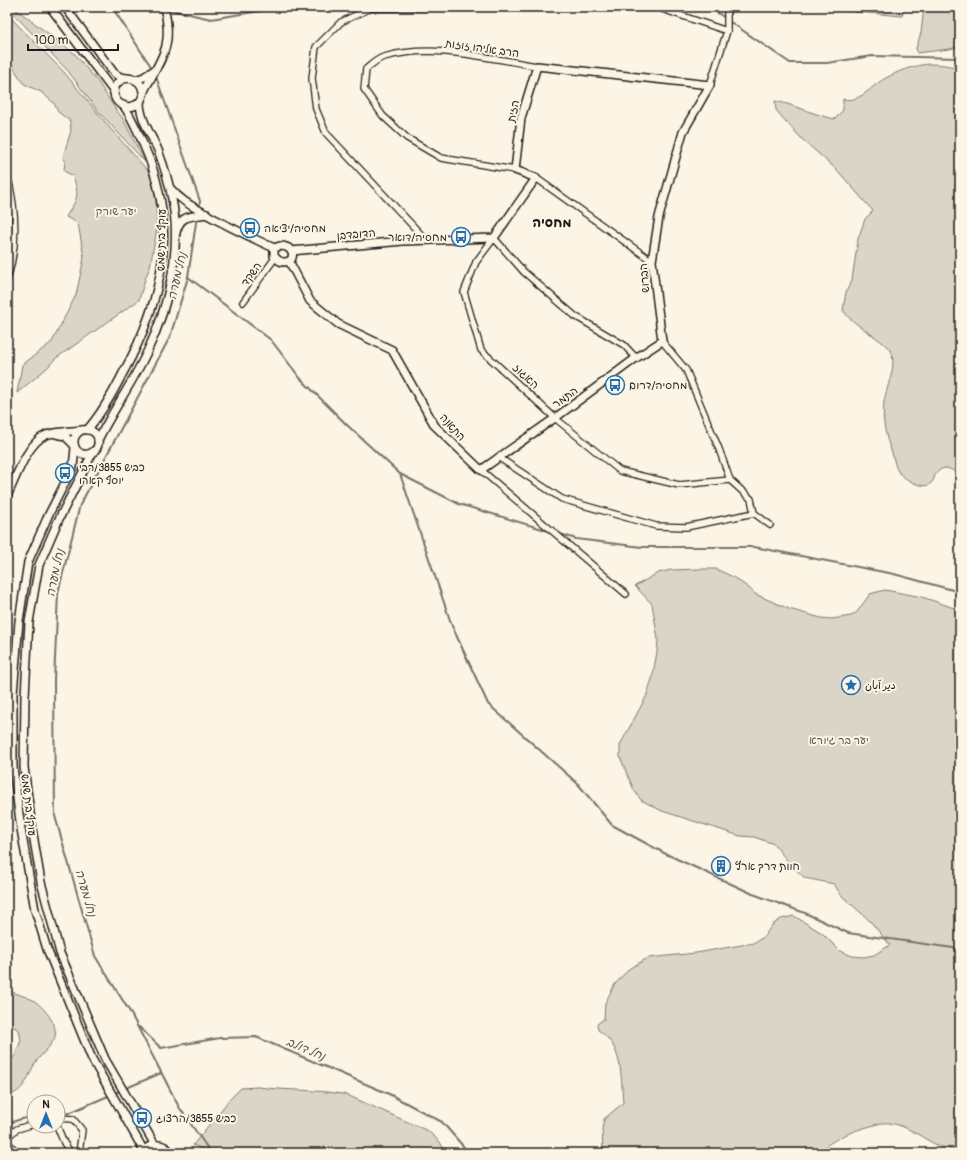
<svg xmlns="http://www.w3.org/2000/svg" width="967" height="1160" viewBox="0 0 967 1160" font-family="Pangolin,'Playpen Sans Arabic','Playpen Sans Hebrew',sans-serif">
	<rect width="100%" height="100%" fill="#fcf5e5"/>
	<filter id="ink" filterUnits="userSpaceOnUse"><feTurbulence type="fractalNoise" baseFrequency=".025" numOctaves="2"/><feDisplacementMap in="SourceGraphic" scale="8" xChannelSelector="R" yChannelSelector="G"/><feConvolveMatrix kernelMatrix="1 2 1 2 8 2 1 2 1" color-interpolation-filters="sRGB"/></filter>
	<g filter="url(#ink)">
		<!-- green -->
		<g fill="#dbd5c8" stroke="#7c7872">
			<path d="M7 7H13L74 53 98 82 116 110 122 117 145 162 98 111 68 71Z"/>
			<path d="M801 7H904L902 16Z"/>
			<path d="M924 7H960V46L950 49 917 53 916 48 921 33Z"/>
			<path d="M7 14 63 71 109 127 149 172 156 198 157 228 150 267 145 279 139 300 55 359 47 368 17 393 22 365 52 342 76 295 84 258 78 223 66 217C77 198 80 198 73 176L64 171 65 160 63 156 71 131 70 121 58 112 54 103 41 92 24 84 7 58Z"/>
			<path d="M928 64C940 64 949 65 960 69V477C953 469 943 463 935 475 934 478 934 481 931 483 924 491 905 479 899 473 895 468 894 459 892 453 885 435 882 422 884 402 886 387 896 370 892 354 887 340 852 326 843 310L846 292 852 280 858 239 865 219 873 211 837 170 803 140 786 122 776 110 775 101C796 105 814 115 835 119L843 110V99C860 103 870 87 884 79 898 71 912 66 928 64Z"/>
			<path d="M699 569H716L733 577 749 588 755 594 789 609 821 618 832 619 851 616 857 612 870 594 885 590 922 597 960 610V1150C940 1151 926 1138 910 1130 902 1126 892 1122 883 1123 879 1123 875 1125 871 1126 851 1131 833 1139 817 1153H603L602 1129 604 1119 623 1103C621 1077 623 1045 598 1030L597 1024 604 1019 605 1003 615 984 630 968 648 958 696 953 753 943 764 937 772 925 781 919 794 916 822 933 840 951 852 956 864 957 874 955 890 945 870 921 841 895 834 884 805 878 789 863 774 844 754 837 740 836 662 811 641 800 634 790 620 757V745L646 697 652 679 657 652 658 639 652 604 635 586 658 573 671 570Z"/>
			<path d="M7 989C15 994 25 996 33 1000 44 1007 62 1028 53 1041 48 1050 39 1056 34 1065 27 1079 24 1092 7 1096V1066L16 1054 21 1040 19 1030 12 1026 7 1024Z"/>
			<path d="M258 1087C287 1091 318 1089 347 1095L428 1131 440 1142 446 1153H212L193 1145 229 1100 241 1088Z"/>
		</g>
		<g fill="none" stroke-linecap="round" stroke-linejoin="round">
			<!-- stream -->
			<g stroke="#75726c" stroke-width="2">
				<path d="M112 7 152 68"/>
				<path d="M157 7 162 8"/>
				<path d="M709 7 725 18"/>
				<path d="M167 9 211 19 283 7"/>
				<path d="M729 21 790 63H827L872 56 960 58"/>
				<path d="M155 74 200 201 199 208"/>
				<path d="M197 216 188 277 170 337 80 505 58 593 54 680 55 816 95 956 130 1012 179 1107 211 1153"/>
				<path d="M188 277 271 340 300 378 347 425 400 474 459 504 549 531"/>
				<path d="M400 474 452 626 488 704 578 784 612 825 664 853 753 894 805 913 848 933 960 949"/>
				<path d="M557 533 576 539 642 547H754L894 574 960 592"/>
				<path d="M139 1027 161 1048 220 1038 256 1037 389 1094 442 1122 469 1153"/>
				<path d="M58 1114 69 1113 161 1073"/>
				<path d="M7 1124 21 1119 34 1117"/>
			</g>
			<defs>
				<g id="street">
					<path d="M656 7 727 31"/>
					<path d="M710 85 727 31V7"/>
					<path d="M515 170 441 158 407 138 383 116 364 89 366 69C371 65 377 59 384 57 432 43 488 58 537 66"/>
					<path d="M7 174C16 208 18 246 7 279"/>
					<path d="M536 178 652 261"/>
					<path d="M427 241 326 133 316 109 312 78 316 47 341 22 371 8 432 7"/>
					<path d="M243 302 275 258"/>
					<path d="M662 341 686 370 719 449 730 480 751 499 754 513 770 525"/>
					<path d="M636 358 624 345 575 316 524 272 494 238 476 262 464 292 481 350 555 418 620 471 679 485 730 480"/>
					<path d="M498 457 562 499 656 526 686 527 754 513"/>
					<path d="M481 470 626 594"/>
					<path d="M58 1118 73 1119 82 1130 79 1153"/>
					<path d="M57 1126 64 1143 71 1153"/>
					<path d="M7 1137 17 1129 34 1124"/>
					<path d="M7 1141 17 1153"/>
				</g>
				<g id="secondary">
					<path d="M50 7 114 92"/>
					<path d="M65 7 114 73 120 77 127 78"/>
					<path d="M135 80 144 77 156 69"/>
					<path d="M143 93C142 73 115 74 114 92 114 105 129 111 139 103 143 99 143 92 146 87 164 55 173 44 164 7"/>
					<path d="M171 189C180 200 192 206 204 213 227 226 250 237 274 248"/>
					<path d="M176 233C180 214 191 217 207 214"/>
					<path d="M280 246C288 246 296 251 291 260 284 264 279 262 274 256V248Z"/>
					<path d="M289 261 310 301 338 324 392 350 435 426 481 470 555 418 636 358 662 341 652 261 659 217 683 132 710 85 537 66 521 118 515 170 536 178 494 238 403 241 291 251"/>
					<path d="M87 430C102 413 113 393 123 373 164 299 179 225 144 146 138 132 132 117 123 105"/>
					<path d="M56 434 65 436 74 445"/>
					<path d="M98 440C113 410 133 382 147 352 169 306 182 249 172 199 169 182 164 166 158 150 151 134 140 119 140 102"/>
					<path d="M75 448 73 467 48 516 28 562 19 621 13 694V767L21 829 35 910 47 949 92 1059 144 1151"/>
					<path d="M93 452 58 521 39 565 29 622 25 696 24 767 32 828 41 882 60 953 105 1059 155 1145"/>
					<path d="M7 496C16 478 27 443 46 435 54 432 63 432 71 431 77 431 86 428 92 431 101 436 100 449 91 453 76 460 66 438 82 430"/>
					<path d="M142 1153C150 1142 164 1142 171 1153"/>
				</g>
			</defs>
			<!-- street casing -->
			<use href="#street" stroke="#1c1c1c" stroke-width="8"/>
			<!-- secondary casing -->
			<use href="#secondary" stroke="#1c1c1c" stroke-width="10"/>
			<!-- street -->
			<use href="#street" stroke="#fcf5e5" stroke-width="5.5"/>
			<!-- secondary -->
			<use href="#secondary" stroke="#fcf5e5" stroke-width="7"/>
		</g>
	</g>
	<!-- icons -->
	<defs>
		<symbol id="bus-ring" viewBox="-11 -11 22 22"><circle r="9.5" fill="#fcf5e5" stroke="#1f6fb2" stroke-width="1.5"/><path d="M-5-6H5V4H4V6H2V4H-2V6H-4V4H-5ZM-3.5-4V0h7V-4ZM-3.5 1.2v1.5H-2V1.2ZM2 1.2v1.5H3.5V1.2Z" fill="#1f6fb2"/></symbol>
		<symbol id="sight-ring" viewBox="-11 -11 22 22"><circle r="9.5" fill="#fcf5e5" stroke="#1f6fb2" stroke-width="1.5"/><path d="M0-6L1.8-2.2L6-1.7L2.9 1.2L3.7 5.4L0 3.3L-3.7 5.4L-2.9 1.2L-6-1.7L-1.8-2.2Z" fill="#1f6fb2"/></symbol>
		<symbol id="building-ring" viewBox="-11 -11 22 22"><circle r="9.5" fill="#fcf5e5" stroke="#1f6fb2" stroke-width="1.5"/><path d="M-4-6H4V6H1V3H-1V6H-4ZM-2.5-4.3h1.7v1.8h-1.7ZM.8-4.3h1.7v1.8H.8ZM-2.5-1h1.7V.8h-1.7ZM.8-1h1.7V.8H.8Z" fill="#1f6fb2"/></symbol>
	</defs>
	<g fill-rule="evenodd">
		<use href="#bus-ring" x="239" y="217" width="22" height="22"/>
		<use href="#bus-ring" x="450" y="226" width="22" height="22"/>
		<use href="#bus-ring" x="604" y="374" width="22" height="22"/>
		<use href="#bus-ring" x="54" y="462" width="22" height="22"/>
		<use href="#sight-ring" x="840" y="674" width="22" height="22"/>
		<use href="#building-ring" x="710" y="855" width="22" height="22"/>
		<use href="#bus-ring" x="131" y="1107" width="22" height="22"/>
	</g>
	<g text-anchor="middle" stroke-width="4" stroke-linejoin="round" paint-order="stroke">
		<!-- street labels -->
		<g font-size="11" fill="#1c1c1c" stroke="#fcf5e5">
			<text transform="translate(482 48) rotate(8)" y="4">הרב אליהו זוזות</text>
			<text transform="translate(513 111) rotate(-77)" y="4">הזית</text>
			<text transform="translate(356 234) rotate(-5)" y="4">הדובדבן</text>
			<text transform="translate(161 240) rotate(-89)" y="4">עוקף בית שמש</text>
			<text transform="translate(251 274) rotate(-54)" y="4">השקד</text>
			<text transform="translate(644 278) rotate(-95)" y="4">הברוש</text>
			<text transform="translate(526 376) rotate(43)" y="4">האגוז</text>
			<text transform="translate(565 397) rotate(-36)" y="4">התמר</text>
			<text transform="translate(453 427) rotate(48)" y="4">התאנה</text>
			<text transform="translate(29 805) rotate(83)" y="4">עוקף בית שמש</text>
		</g>
		<!-- park labels -->
		<g font-size="11" fill="#555450" stroke="#fcf5e5">
			<text x="116" y="215">יער שורק</text>
			<text x="839" y="744">יער בר גיורא</text>
		</g>
		<!-- poi labels -->
		<g font-size="11" fill="#1c1c1c" stroke="#fcf5e5" text-anchor="start">
			<text x="264" y="232">מחסיה/יציאה</text>
			<text x="447" y="241" text-anchor="end">מחסיה/דואר</text>
			<text x="629" y="389">מחסיה/דרום</text>
			<text x="79" y="471">כביש 3855/רבי<tspan x="79" dy="13">יוסף קארו</tspan></text>
			<text x="865" y="689">دير آبان</text>
			<text x="735" y="870">חוות דרך ארץ</text>
			<text x="156" y="1122">כביש 3855/הרצוג</text>
		</g>
		<!-- water labels -->
		<g font-size="12" font-style="italic" fill="#575551" stroke="#fcf5e5">
			<text transform="translate(177 276) rotate(-77)" y="4">נחל מערה</text>
			<text transform="translate(55 573) rotate(-78)" y="4">נחל מערה</text>
			<text transform="translate(86 893) rotate(74)" y="4">נחל מערה</text>
			<text transform="translate(306 1049) rotate(23)" y="4">נחל דולב</text>
		</g>
		<!-- quarter labels -->
		<g font-size="13" font-weight="bold" fill="#1c1c1c" stroke="#fcf5e5">
			<text x="552" y="227">מחסיה</text>
		</g>
	</g>
	<!-- margin -->
	<rect width="967" height="1160" fill="none" stroke="#fcf5e5" stroke-width="24"/>
	<rect x="12" y="12" width="943" height="1136" fill="none" stroke="#1c1c1c" stroke-width="1.5" filter="url(#ink)"/>
	<!-- north arrow -->
	<g transform="translate(46 1114)"><circle r="19" fill="#fcf5e5" stroke="#a29e95"/>
	<path d="M0-3L7 15L0 10L-7 15Z" fill="#1f6fb2"/>
	<text y="-6" font-size="11" font-weight="bold" text-anchor="middle" fill="#1c1c1c">N</text>
	</g>
	<!-- scale -->
	<path d="M28 44v6h90v-6" fill="none" stroke="#1c1c1c" stroke-width="2"/>
	<text x="34" y="44" font-size="12" fill="#1c1c1c" stroke="#fcf5e5" stroke-width="3" paint-order="stroke">100 m</text>
</svg>
